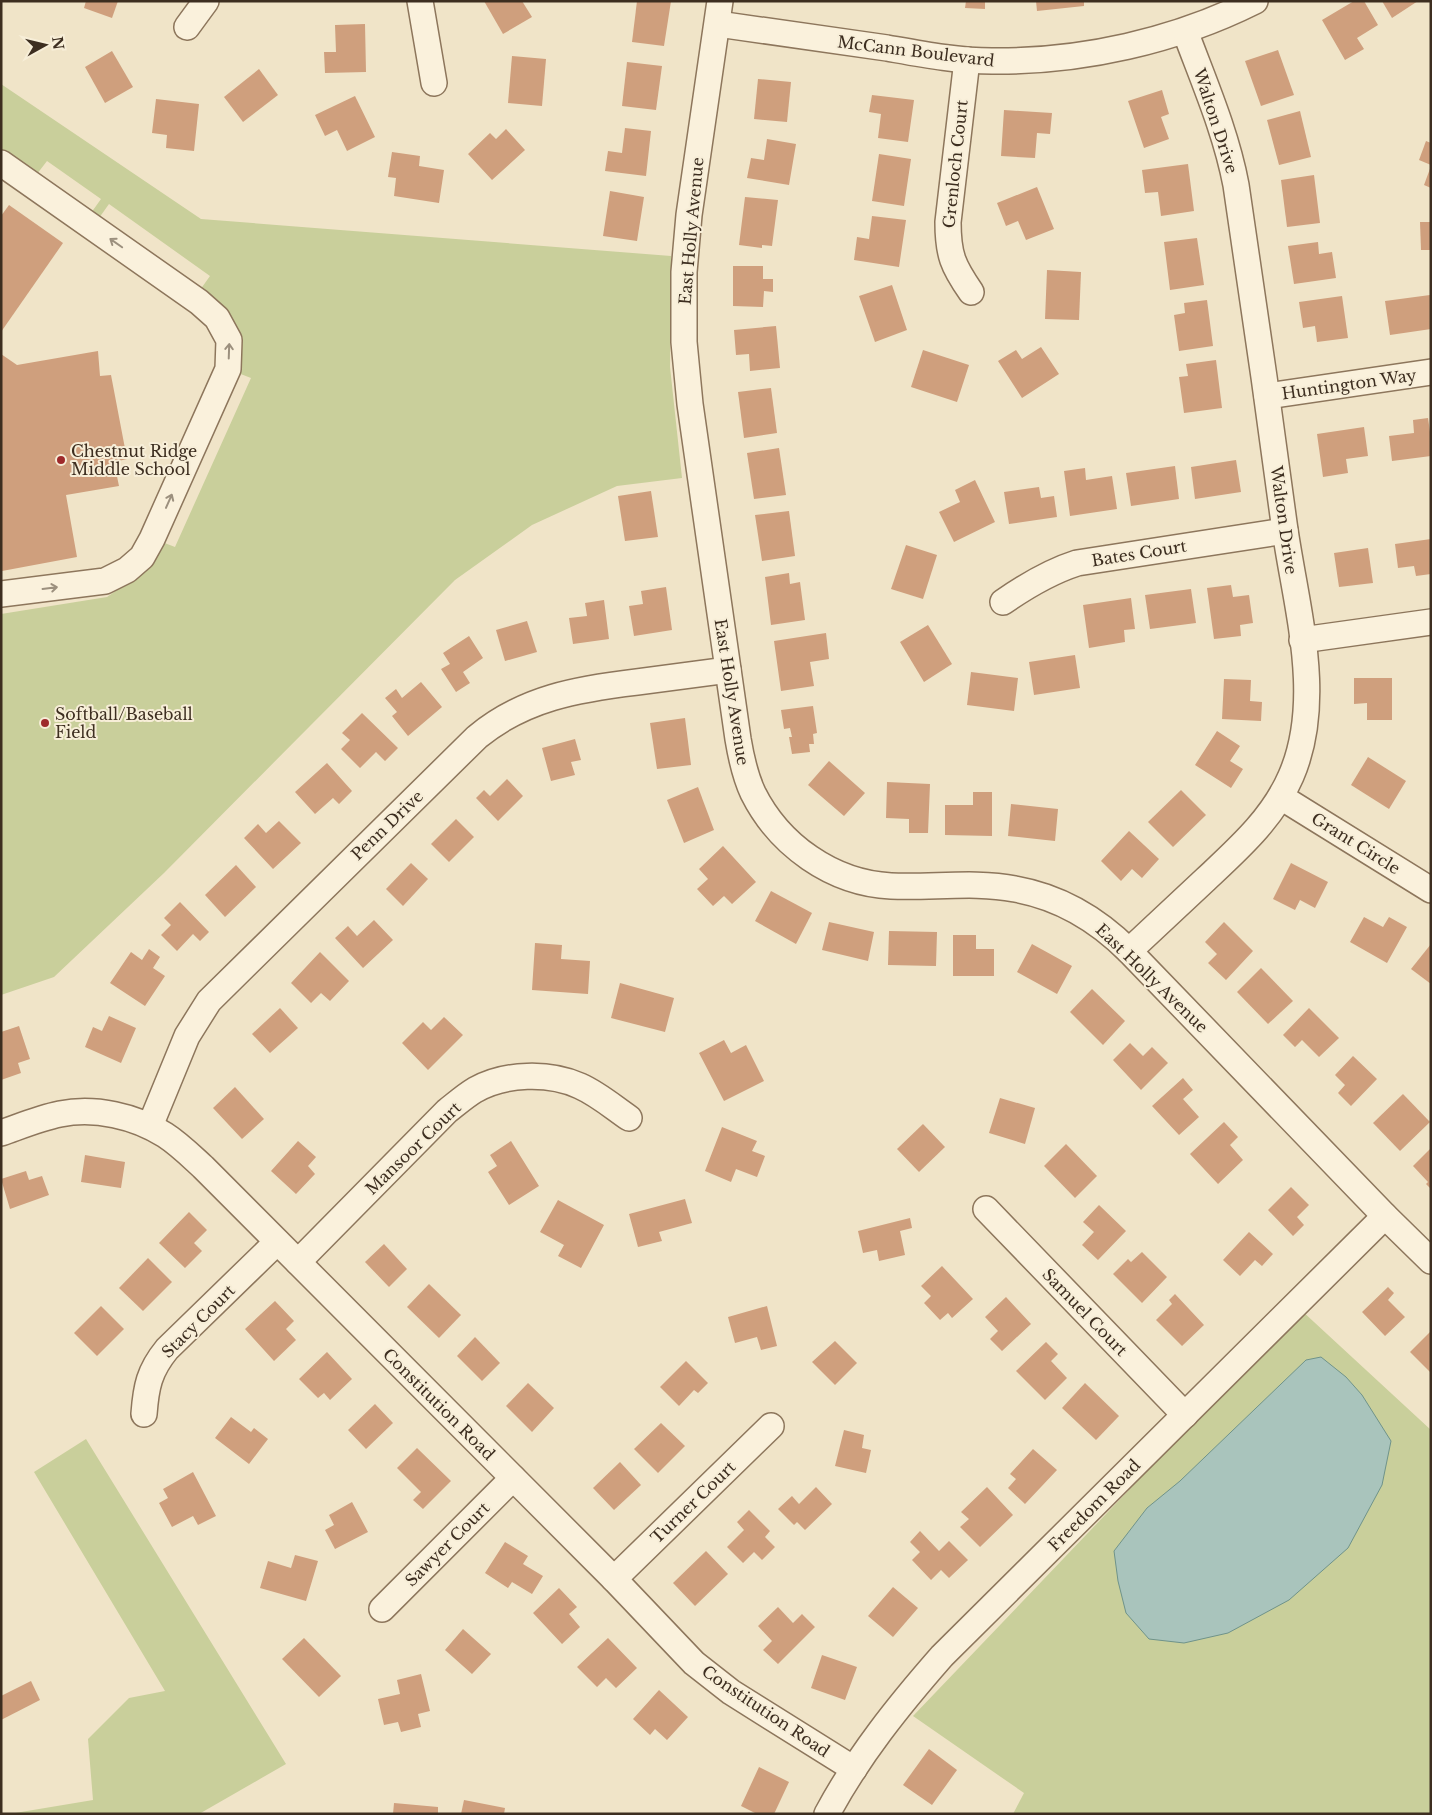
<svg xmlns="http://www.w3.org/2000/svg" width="1432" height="1815" viewBox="0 0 1432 1815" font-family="'Libre Baskerville',serif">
	<rect width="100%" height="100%" fill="#f0e4c8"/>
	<!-- green -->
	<g fill="#c9cf9b">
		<path d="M1 84 201 219 671 256 670 367 682 478 617 486 532 525 455 580 164 873 54 977 1 995V614L107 597 147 569 162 542 175 547 251 378 238 373C250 332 233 312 200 290L210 276 109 204 99 218 91 213 101 199 47 161 37 174 1 149Z"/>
		<path d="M1301 1310 1431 1430V1814H1013L1024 1793 913 1716Z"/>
		<path d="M86 1439 286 1764 199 1814H9L93 1800 88 1739 129 1698 165 1691 34 1472Z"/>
	</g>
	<!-- water -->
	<path fill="#a9c4bc" stroke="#6f938a" d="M1321 1357 1346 1377 1362 1395 1391 1441 1382 1485 1348 1548 1289 1600 1228 1633 1184 1643 1149 1639 1126 1613 1118 1581 1114 1551 1147 1508 1180 1481 1306 1360Z"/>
	<!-- building -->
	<g fill="#cf9f7d">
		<path d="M86 1H118L112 18 84 8Z"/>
		<path d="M484 1H522L532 17 503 34Z"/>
		<path d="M637 1H671L664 46 632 42Z"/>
		<path d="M966 1H985V9L965 8Z"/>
		<path d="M1036 1H1084V6L1037 11Z"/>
		<path d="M1354 1H1364L1378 25 1357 38 1364 49 1345 60 1322 20Z"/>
		<path d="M1382 1H1418L1392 18Z"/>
		<path d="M365 24 366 72 325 73 324 52H336L335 25Z"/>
		<path d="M1278 50 1294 95 1261 106 1245 61Z"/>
		<path d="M112 51 133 87 105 103 85 67Z"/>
		<path d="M512 56 546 59 542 106 508 103Z"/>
		<path d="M627 62 662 66 656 110 622 106Z"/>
		<path d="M259 69 278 95 243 122 224 97Z"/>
		<path d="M758 79 791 82 787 122 754 119Z"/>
		<path d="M1162 90 1169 114 1161 117 1169 139 1144 148 1128 101Z"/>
		<path d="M872 95 914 100 908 142 878 138 881 114 869 112Z"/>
		<path d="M355 96 375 137 347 151 337 130 325 136 315 115Z"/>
		<path d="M156 99 199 104 194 151 166 148 167 135 152 133Z"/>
		<path d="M1004 110 1052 113 1050 134 1037 133 1035 158 1001 156Z"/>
		<path d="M1300 111 1311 157 1279 165 1267 120Z"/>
		<path d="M625 128 651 131 646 176 605 171 608 151 622 153Z"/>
		<path d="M506 129 525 150 492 180 468 154 490 133 496 139Z"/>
		<path d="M767 139 796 144 789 185 747 178 751 158 764 160Z"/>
		<path d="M1426 141 1431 143V165L1419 160Z"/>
		<path d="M392 152 420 156 419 166 444 170 439 203 394 196 396 178 388 177Z"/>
		<path d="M879 154 911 159 904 206 872 201Z"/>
		<path d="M1188 164 1194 211 1161 216 1158 192 1145 193 1142 170Z"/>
		<path d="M1431 166V188L1424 185Z"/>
		<path d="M1314 175 1320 223 1287 227 1281 180Z"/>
		<path d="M1037 187 1054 229 1026 240 1018 221 1006 226 997 203Z"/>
		<path d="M610 191 644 197 637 241 603 236Z"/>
		<path d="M745 197 778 200 772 246 762 245V248L739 245Z"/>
		<path d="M9 205 63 243 1 332V216Z"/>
		<path d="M872 216 906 220 899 267 854 260 857 237 869 239Z"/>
		<path d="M1420 222H1431V250H1421Z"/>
		<path d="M1197 238 1204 285 1170 290 1164 242Z"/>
		<path d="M1318 242 1319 254 1332 252 1336 278 1294 284 1288 246Z"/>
		<path d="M733 266H763V279H773V292L764 291 763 307 733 306Z"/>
		<path d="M1047 270 1081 272 1079 320 1045 319Z"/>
		<path d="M892 285 907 330 875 342 859 296Z"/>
		<path d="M1430 295 1431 329 1390 335 1385 301Z"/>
		<path d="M1342 296 1348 338 1317 342 1315 326 1303 328 1299 302Z"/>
		<path d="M1207 300 1213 346 1179 351 1174 315 1185 313 1184 303Z"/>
		<path d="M776 326 780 368 750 371 749 354 736 355 734 330Z"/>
		<path d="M1041 347 1059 374 1022 398 998 361 1016 350 1022 359Z"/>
		<path d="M923 350 969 365 957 402 911 387Z"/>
		<path d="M98 351 100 376 111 375 127 459 114 462 119 486 66 495 77 557 2 571 1 354 17 365Z"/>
		<path d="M1216 360 1222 408 1184 413 1179 377 1188 376 1186 364Z"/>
		<path d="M771 388 777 433 744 438 738 392Z"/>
		<path d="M1428 418 1431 439V456L1392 461 1389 436 1414 433 1413 420Z"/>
		<path d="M1364 427 1368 456 1346 459 1348 473 1323 477 1317 434Z"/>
		<path d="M779 448 786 495 754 499 747 453Z"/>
		<path d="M1236 460 1241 492 1195 499 1191 467Z"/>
		<path d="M1175 466 1179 499 1131 506 1126 473Z"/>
		<path d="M1085 468 1086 480 1112 476 1117 509 1070 516 1064 471Z"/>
		<path d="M975 480 995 522 954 542 939 512 960 502 955 490Z"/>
		<path d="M1039 487 1041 498 1054 496 1057 517 1009 524 1004 492Z"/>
		<path d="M651 491 658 537 625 541 618 496Z"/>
		<path d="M789 511 795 556 762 561 755 515Z"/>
		<path d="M1431 539V574L1416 576 1414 566 1398 568 1395 544Z"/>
		<path d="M906 545 937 555 923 599 891 589Z"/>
		<path d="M1368 548 1373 583 1339 587 1334 553Z"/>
		<path d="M789 573 790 584 800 582 805 620 771 625 765 577Z"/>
		<path d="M1231 585 1233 597 1249 595 1253 623 1240 625 1241 636 1214 639 1207 588Z"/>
		<path d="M666 587 672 630 634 636 629 606 643 604 641 591Z"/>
		<path d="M1191 589 1196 623 1150 629 1145 595Z"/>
		<path d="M1131 598 1135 629 1124 630 1125 642 1089 648 1083 605Z"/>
		<path d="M604 600 609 639 573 644 569 618 587 616 585 603Z"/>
		<path d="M527 621 537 652 505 661 496 630Z"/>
		<path d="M928 625 952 664 924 682 900 642Z"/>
		<path d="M826 633 829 659 810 662 814 686 781 691 774 641Z"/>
		<path d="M469 636 483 658 463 672 470 683 456 692 441 669 450 664 443 653Z"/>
		<path d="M1075 655 1080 688 1034 695 1029 662Z"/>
		<path d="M971 672 1018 678 1014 711 967 705Z"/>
		<path d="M1354 678H1392V720H1367V703L1354 704Z"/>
		<path d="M1224 679 1251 680 1250 701 1262 702 1261 721 1222 719Z"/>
		<path d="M421 682 442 707 408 736 392 716 397 712 385 698 396 689 402 698Z"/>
		<path d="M813 706 817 733 813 734 814 744H809L810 752 792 754 789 737H792L790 728 784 729 781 710Z"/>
		<path d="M362 713 398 748 385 761 376 752 360 768 341 749 350 740 342 733Z"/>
		<path d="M685 718 691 765 657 769 650 723Z"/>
		<path d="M1217 731 1240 746 1230 761 1243 769 1231 788 1195 765Z"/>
		<path d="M575 739 581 760 571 762 575 775 551 781 542 748Z"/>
		<path d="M1368 757 1406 781 1389 809 1351 785Z"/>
		<path d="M829 761 865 793 844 816 808 785Z"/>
		<path d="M327 763 352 791 339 804 333 798 315 814 295 792Z"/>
		<path d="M507 779 523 796 498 821 476 798 484 790 490 796Z"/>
		<path d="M887 782 930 784 928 833H909V819L886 818Z"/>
		<path d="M698 787 714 830 684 843 667 800Z"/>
		<path d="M1181 790 1206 815 1173 847 1148 822Z"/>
		<path d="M973 792H992V836L945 835V805H973Z"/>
		<path d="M1011 804 1058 809 1055 841 1008 836Z"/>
		<path d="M456 819 474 837 449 862 431 844Z"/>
		<path d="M279 821 301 843 273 869 244 838 258 824 266 833Z"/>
		<path d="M1129 831 1159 859 1142 878 1132 869 1121 881 1101 861Z"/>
		<path d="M723 846 756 882 732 904 724 896 713 906 697 889 708 879 699 869Z"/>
		<path d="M411 863 428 879 403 906 386 889Z"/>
		<path d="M1291 863 1328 882 1315 908 1300 900 1295 910 1273 899Z"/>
		<path d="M236 865 256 887 225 917 205 895Z"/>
		<path d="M771 891 812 913 796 944 755 921Z"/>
		<path d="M180 902 209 932 200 941 193 934 177 951 161 935 171 925 164 918Z"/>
		<path d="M1364 917 1383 927 1389 917 1407 927 1387 963 1350 942Z"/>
		<path d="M374 920 393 940 363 968 335 938 348 926 357 936Z"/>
		<path d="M829 922 874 932 868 961 822 950Z"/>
		<path d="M1224 922 1253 951 1226 980 1208 963 1217 954 1205 942Z"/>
		<path d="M889 931 937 932 936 966 888 965Z"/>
		<path d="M953 935H976V949H994V976H953Z"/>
		<path d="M535 943 562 945 561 959 590 961 588 994 532 990Z"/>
		<path d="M1032 944 1072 966 1057 994 1017 972Z"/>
		<path d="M1431 944V984L1411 969Z"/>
		<path d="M149 949 160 957 153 968 165 976 145 1006 110 983 131 952 142 960Z"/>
		<path d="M320 952 349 981 330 1001 321 993 311 1003 291 983Z"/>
		<path d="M1261 968 1293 1001 1268 1024 1237 992Z"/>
		<path d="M620 983 674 998 665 1032 611 1018Z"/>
		<path d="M1092 989 1125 1021 1103 1045 1070 1012Z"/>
		<path d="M280 1008 298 1028 270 1053 252 1034Z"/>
		<path d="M1309 1008 1339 1038 1319 1057 1302 1040 1295 1047 1283 1035Z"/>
		<path d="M109 1016 136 1028 121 1063 85 1047 93 1027 102 1031Z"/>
		<path d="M444 1017 463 1035 428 1070 402 1043 423 1022 431 1030Z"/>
		<path d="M19 1026 30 1059 18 1063 21 1073 1 1080V1032Z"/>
		<path d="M724 1040 731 1053 746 1045 764 1081 724 1101 699 1053Z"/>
		<path d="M1130 1043 1143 1056 1152 1047 1168 1063 1141 1090 1113 1060Z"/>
		<path d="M1353 1056 1377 1079 1351 1106 1338 1093 1345 1085 1335 1075Z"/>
		<path d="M1183 1078 1193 1090 1183 1099 1199 1117 1179 1135 1152 1106Z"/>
		<path d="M235 1087 264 1119 242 1139 213 1108Z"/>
		<path d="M1403 1094 1430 1122 1400 1151 1373 1123Z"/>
		<path d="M1000 1098 1035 1108 1025 1144 989 1133Z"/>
		<path d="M1224 1122 1238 1137 1230 1145 1243 1160 1218 1184 1190 1154Z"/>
		<path d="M923 1124 945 1147 919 1172 897 1149Z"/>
		<path d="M722 1127 757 1141 752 1151 765 1156 757 1177 736 1169 731 1182 705 1171Z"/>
		<path d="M298 1141 316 1157 308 1166 315 1174 296 1194 271 1171Z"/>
		<path d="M511 1141 539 1186 509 1205 488 1172 497 1166 490 1155Z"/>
		<path d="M1066 1144 1097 1176 1075 1198 1044 1166Z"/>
		<path d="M1431 1148V1189L1426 1184 1428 1182 1413 1166Z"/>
		<path d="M85 1155 125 1162 121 1188 81 1182Z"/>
		<path d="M26 1171 29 1180 42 1176 49 1195 10 1209 1 1179Z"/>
		<path d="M1291 1187 1309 1205 1297 1217 1304 1225 1293 1236 1268 1210Z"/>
		<path d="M685 1199 692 1223 659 1232 662 1241 638 1247 629 1214Z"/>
		<path d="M558 1200 604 1225 581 1268 558 1256 564 1245 540 1232Z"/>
		<path d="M1099 1205 1126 1231 1098 1260 1082 1245 1094 1232 1083 1222Z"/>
		<path d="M189 1212 207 1230 194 1243 202 1251 185 1268 159 1243Z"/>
		<path d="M910 1218 912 1228 900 1231 905 1255 879 1261 877 1250 863 1253 858 1231Z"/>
		<path d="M1249 1232 1273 1254 1262 1266 1255 1260 1240 1276 1223 1260Z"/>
		<path d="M384 1244 407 1269 389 1287 365 1262Z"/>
		<path d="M1142 1252 1167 1277 1142 1303 1113 1274 1128 1259 1131 1262Z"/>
		<path d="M148 1258 172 1282 143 1311 119 1288Z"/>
		<path d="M942 1266 973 1299 952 1318 948 1313 940 1320 924 1303 931 1296 921 1286Z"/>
		<path d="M429 1284 461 1315 439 1338 407 1307Z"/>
		<path d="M1388 1287 1394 1293 1388 1300 1405 1317 1385 1336 1362 1312Z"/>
		<path d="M1175 1294 1204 1325 1182 1346 1156 1320 1172 1304 1169 1300Z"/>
		<path d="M1006 1297 1031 1324 1002 1351 990 1339 998 1331 985 1317Z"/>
		<path d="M275 1301 294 1321 286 1329 296 1340 274 1361 245 1329Z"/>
		<path d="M101 1306 124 1329 97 1356 74 1333Z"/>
		<path d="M767 1306 777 1346 761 1350 757 1337 735 1343 728 1317Z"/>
		<path d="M1431 1331V1373L1410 1352Z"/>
		<path d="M475 1337 500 1363 482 1381 457 1356Z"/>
		<path d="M835 1341 857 1363 835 1385 812 1362Z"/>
		<path d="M1046 1342 1058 1354 1051 1361 1067 1378 1045 1400 1016 1371Z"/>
		<path d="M327 1352 352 1379 330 1400 324 1393 318 1398 299 1379Z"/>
		<path d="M686 1361 708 1383 698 1393 694 1390 679 1406 660 1387Z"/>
		<path d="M528 1383 554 1408 532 1432 506 1406Z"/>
		<path d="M1085 1383 1119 1416 1096 1440 1062 1408Z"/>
		<path d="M375 1404 393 1423 366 1449 348 1430Z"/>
		<path d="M231 1417 251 1432 254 1428 268 1439 249 1464 215 1438Z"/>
		<path d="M661 1423 685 1446 658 1473 634 1449Z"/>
		<path d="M844 1430 864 1435 862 1448 871 1450 866 1473 835 1466Z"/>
		<path d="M417 1448 451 1481 423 1509 413 1500 421 1492 397 1468Z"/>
		<path d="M1033 1449 1057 1470 1025 1504 1008 1488 1016 1479 1010 1474Z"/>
		<path d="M620 1462 641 1485 614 1510 593 1488Z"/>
		<path d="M193 1472 216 1516 198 1525 193 1516 172 1527 159 1503 168 1498 163 1489Z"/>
		<path d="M816 1487 832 1504 805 1530 797 1522 794 1525 778 1509 792 1496 799 1504Z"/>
		<path d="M987 1487 1013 1515 980 1547 960 1527 969 1519 961 1512Z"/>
		<path d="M352 1502 368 1532 335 1549 325 1530 334 1525 329 1515Z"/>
		<path d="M749 1510 770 1531 765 1537 775 1547 762 1560 754 1552 743 1563 727 1547 744 1530 737 1522Z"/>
		<path d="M920 1531 939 1551 949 1541 968 1560 949 1578 941 1570 931 1580 912 1560 920 1552 910 1542Z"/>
		<path d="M505 1542 528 1556 523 1564 543 1576 532 1594 512 1582 508 1588 485 1573Z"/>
		<path d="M706 1551 728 1574 695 1606 673 1583Z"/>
		<path d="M295 1555 318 1561 306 1601 260 1588 268 1561 291 1568Z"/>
		<path d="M893 1587 918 1608 893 1637 868 1616Z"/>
		<path d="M559 1588 577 1607 569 1614 580 1627 562 1644 533 1613Z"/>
		<path d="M778 1607 793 1623 802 1614 815 1627 778 1664 763 1650 772 1641 758 1626Z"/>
		<path d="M463 1629 491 1654 472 1674 445 1650Z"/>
		<path d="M304 1638 341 1676 319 1697 282 1659Z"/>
		<path d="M608 1638 637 1668 616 1688 606 1678 597 1687 577 1667Z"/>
		<path d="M822 1655 857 1667 845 1700 811 1688Z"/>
		<path d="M421 1674 430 1711 418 1714 421 1727 401 1732 398 1722 384 1725 378 1699 400 1694 397 1680Z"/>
		<path d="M31 1681 40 1700 1 1720V1696Z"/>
		<path d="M659 1690 688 1717 667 1740 655 1729 650 1735 633 1719Z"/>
		<path d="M929 1749 957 1770 932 1805 903 1785Z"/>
		<path d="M759 1767 789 1782 774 1814H757L741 1806Z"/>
		<path d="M464 1800 505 1808 504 1814H461Z"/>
		<path d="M394 1803 438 1807V1814H393Z"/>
	</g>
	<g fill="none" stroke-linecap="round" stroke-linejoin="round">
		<defs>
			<g id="minor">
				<path d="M420 1 434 83"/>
				<path d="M720 1 689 215 684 272V342L690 404 738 739C741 757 745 776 753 793 779 845 832 883 891 886 931 888 976 881 1015 889 1060 897 1098 920 1129 951L1385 1216 1431 1261"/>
				<path d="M718 24C774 32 830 40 887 48 921 54 957 61 992 61 1082 62 1175 41 1255 1"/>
				<path d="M187 27 206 1"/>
				<path d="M967 60 948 222C948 255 953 266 971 292"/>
				<path d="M1 163 199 302 217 318 229 340 228 369 152 539 142 557 127 570 105 581 1 594"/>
				<path d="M1267 396 1431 372"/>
				<path d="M1003 602C1026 586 1049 572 1077 563L1285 531"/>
				<path d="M1302 640 1431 622"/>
				<path d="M1281 797 1431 890"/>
				<path d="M1129 951C1155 927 1180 903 1206 879 1239 848 1273 818 1291 776 1325 698 1295 604 1284 523 1269 410 1253 298 1236 185 1226 132 1204 82 1185 31"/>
				<path d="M150 1126 187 1036 209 1001 477 737C524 698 578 689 637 682 667 678 697 674 728 670"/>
				<path d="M1 1133C21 1126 40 1118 60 1114 95 1107 135 1116 165 1135 179 1144 191 1156 203 1167L614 1579 694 1663 731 1692 854 1769"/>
				<path d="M986 1209 1185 1415"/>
				<path d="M298 1262 447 1111C456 1104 465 1096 475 1090 505 1073 549 1072 580 1086 598 1094 613 1107 629 1118"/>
				<path d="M144 1414C146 1387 149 1371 167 1349L277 1242"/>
				<path d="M614 1579 771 1426"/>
				<path d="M382 1609 513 1478"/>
				<path d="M827 1814C858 1756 899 1705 942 1656L1385 1216"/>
			</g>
		</defs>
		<!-- minor casing -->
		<use href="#minor" stroke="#8d765c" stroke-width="28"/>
		<!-- minor -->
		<use href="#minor" stroke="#faf1dc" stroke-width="25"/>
	</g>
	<!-- one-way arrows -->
	<defs><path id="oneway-shaft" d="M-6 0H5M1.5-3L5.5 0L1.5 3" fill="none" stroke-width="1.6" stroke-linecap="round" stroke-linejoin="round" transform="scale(1.25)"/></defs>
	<g stroke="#9c907e">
		<use href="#oneway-shaft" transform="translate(116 243) rotate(-145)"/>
		<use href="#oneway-shaft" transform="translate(229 351) rotate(-88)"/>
		<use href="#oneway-shaft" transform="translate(169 501) rotate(-66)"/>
		<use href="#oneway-shaft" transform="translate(50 588) rotate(-7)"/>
	</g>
	<!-- markers -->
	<g fill="#9e2a2b" stroke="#f7eed8" stroke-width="2">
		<circle cx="61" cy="460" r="5"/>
		<circle cx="45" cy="723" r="5"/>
	</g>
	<g text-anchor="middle" stroke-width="4" stroke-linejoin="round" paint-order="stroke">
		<!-- street labels -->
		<g font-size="16" fill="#3d2e20" stroke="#f7eed8">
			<text transform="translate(916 51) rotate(7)" y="6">McCann Boulevard</text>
			<text transform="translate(1216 121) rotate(72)" y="6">Walton Drive</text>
			<text transform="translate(955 164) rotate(-84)" y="6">Grenloch Court</text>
			<text transform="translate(691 231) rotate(-85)" y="6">East Holly Avenue</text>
			<text transform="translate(1349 384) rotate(-8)" y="6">Huntington Way</text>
			<text transform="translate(1284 520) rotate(82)" y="6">Walton Drive</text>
			<text transform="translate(1139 553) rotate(-9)" y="6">Bates Court</text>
			<text transform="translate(732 692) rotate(81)" y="6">East Holly Avenue</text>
			<text transform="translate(387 825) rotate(-44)" y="6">Penn Drive</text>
			<text transform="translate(1356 843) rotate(32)" y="6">Grant Circle</text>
			<text transform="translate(1152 978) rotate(44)" y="6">East Holly Avenue</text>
			<text transform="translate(413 1148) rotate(-44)" y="6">Mansoor Court</text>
			<text transform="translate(1085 1312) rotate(46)" y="6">Samuel Court</text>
			<text transform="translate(198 1321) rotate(-45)" y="6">Stacy Court</text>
			<text transform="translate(439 1404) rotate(45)" y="6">Constitution Road</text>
			<text transform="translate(693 1502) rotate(-44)" y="6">Turner Court</text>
			<text transform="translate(1094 1505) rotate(-45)" y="6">Freedom Road</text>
			<text transform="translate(447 1544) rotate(-45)" y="6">Sawyer Court</text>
			<text transform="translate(766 1711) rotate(34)" y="6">Constitution Road</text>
		</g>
		<!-- poi labels -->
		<g font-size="16" fill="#3d2e20" stroke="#f7eed8" text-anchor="start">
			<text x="71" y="457">Chestnut Ridge<tspan x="71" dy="18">Middle School</tspan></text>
			<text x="55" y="720">Softball/Baseball<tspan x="55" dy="18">Field</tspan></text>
		</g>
	</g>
	<!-- border -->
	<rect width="1432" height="1815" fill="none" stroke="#3d2e20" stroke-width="5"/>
	<!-- north arrow -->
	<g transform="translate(45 45) rotate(82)" stroke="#f7eed8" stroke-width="4" paint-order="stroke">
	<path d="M0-4L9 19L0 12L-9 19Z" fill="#3d2e20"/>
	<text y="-8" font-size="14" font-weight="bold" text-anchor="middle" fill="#3d2e20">N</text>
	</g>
</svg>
